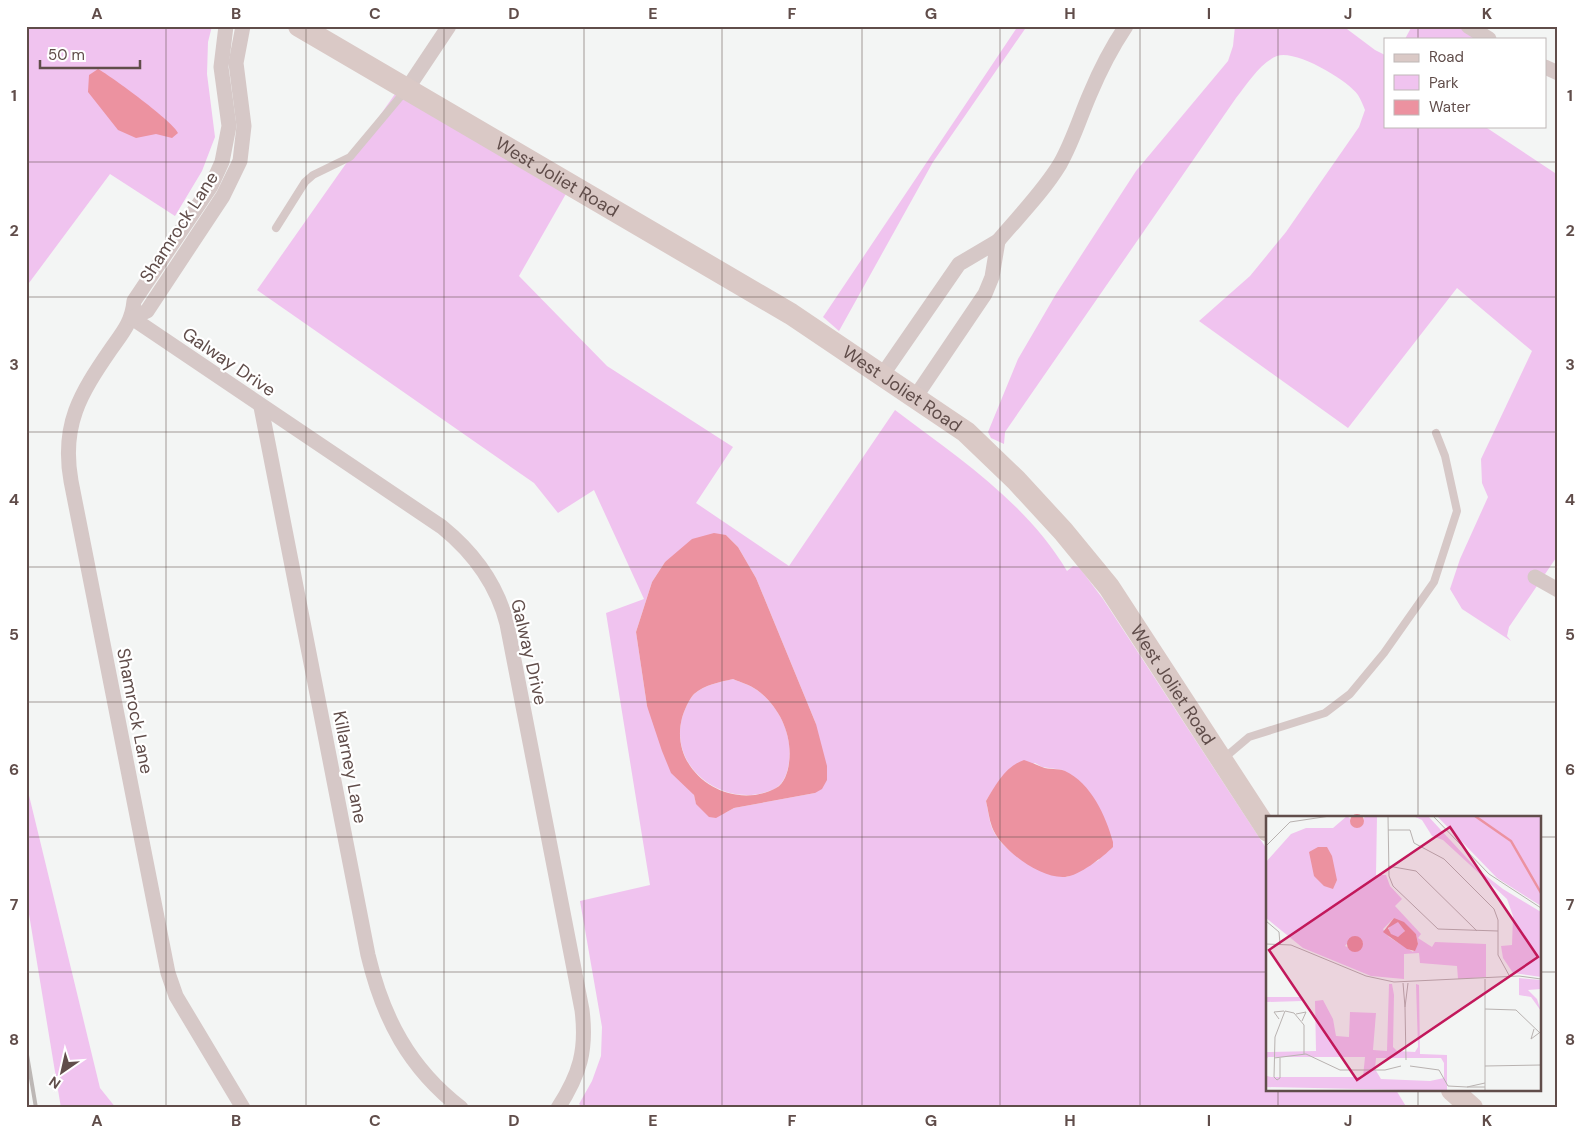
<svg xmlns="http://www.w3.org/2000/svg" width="1584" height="1134" viewBox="0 0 1584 1134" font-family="'DM Sans',sans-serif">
	<rect width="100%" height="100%" fill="#f3f5f4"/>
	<!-- green -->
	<g fill="#f0c3ef" fill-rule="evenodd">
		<path d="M26 26H212L208 42 207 74 215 137 202 171 175 216 110 174 26 287Z"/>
		<path d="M1018 26H1027L933 162 839 331 823 317Z"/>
		<path d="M1235 26H1343L1375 50 1385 55V126H1484L1558 175V555L1509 627 1507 636 1511 641 1462 609 1450 589 1460 559 1488 497 1482 483 1481 459 1532 351 1457 288 1348 428 1199 321 1250 276 1286 232 1359 127 1365 110C1363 105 1361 100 1358 95 1348 80 1295 49 1277 56 1261 62 1247 84 1236 98L1005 432 1004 444 991 438 988 432 1018 359 1056 294 1136 171 1228 61 1233 46Z"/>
		<path d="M1412 26H1487L1477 39H1405Z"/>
		<path d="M395 94 567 192 519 276 607 366 733 447 696 503 789 566 895 410C957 457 1026 502 1067 571L1073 566 1079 567 1103 599 1268 851V1090H1396L1407 1108H584L579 1104 592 1081 601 1056 602 1027 580 901 650 885 606 613 644 599 594 490 558 513 534 483 257 290ZM726 535 738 547 756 578 816 724 815 793 734 808 725 813 696 803 694 795 647 706 636 632 652 582 665 562ZM1035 763 1042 767 1063 770 1099 860 1067 877C1040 866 1005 858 992 828 989 820 988 809 986 801 1003 773 1005 775 1035 763Z"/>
		<path d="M733 679C740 682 750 685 757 690 779 706 793 735 789 762 788 772 784 783 776 788 730 812 668 771 682 718 684 711 689 699 694 694 704 685 720 682 733 679Z"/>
		<path d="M26 783 100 1088 116 1108H61L26 896Z"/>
	</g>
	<!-- water -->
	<g fill="#ec92a0" fill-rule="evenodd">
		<path d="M98 69C111 76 175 123 178 133L172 138 156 134 136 138 118 130 88 92 89 75Z"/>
		<path d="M714 533 726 535 738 547 756 578 816 724 827 766V780L822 789 815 793 734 808 716 818 709 817 696 804 694 795 671 773 662 751 647 706 636 632 652 582 665 562 692 539ZM733 679C740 682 750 685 757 690 779 706 793 735 789 763 788 772 784 784 776 788 729 813 668 771 682 718 684 711 689 699 694 694 704 685 720 682 733 679Z"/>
		<path d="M1024 760C1031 762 1036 765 1042 767 1049 770 1058 768 1065 771 1091 783 1106 816 1113 842V847C1103 857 1079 876 1065 877 1040 879 1000 849 992 827 989 819 988 809 986 801 996 784 1006 766 1024 760Z"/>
	</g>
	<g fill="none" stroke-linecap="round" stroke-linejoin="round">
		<!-- lane -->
		<g stroke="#d6c8c7" stroke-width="8">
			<path d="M276 228 305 182 313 175 350 157 406 90"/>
			<path d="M1223 759 1249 737 1325 713 1350 694 1384 653 1434 582 1457 511 1445 456 1436 433"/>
		</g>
		<!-- street -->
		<g stroke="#d6c8c7" stroke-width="15">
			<path d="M226 26 221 67 229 126 222 162 211 186 134 301C132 322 123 332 111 349 80 394 61 425 71 481L168 973 176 996 243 1108"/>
			<path d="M1468 26 1489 39"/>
			<path d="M1545 67 1558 73"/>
			<path d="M407 89 449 26"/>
			<path d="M998 241C1019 216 1043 192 1060 164 1073 141 1080 117 1090 94 1100 70 1112 47 1126 26"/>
			<path d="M132 318 442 527C474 553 497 584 507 624L582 1010C587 1050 580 1074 558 1108"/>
			<path d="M132 318 147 311 223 196 240 161 244 126 236 63 243 26"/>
			<path d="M883 374 959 264 998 241 992 277 985 294 916 396"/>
			<path d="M261 407 368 955C383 1018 409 1068 461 1108"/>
			<path d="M1535 577 1558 590"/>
		</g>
		<!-- secondary -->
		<g stroke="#dac9c6" stroke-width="22">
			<path id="s1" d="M299 26 791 314 966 432 1016 480 1063 531 1109 587 1268 831"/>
			<path d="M1452 1090 1472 1108"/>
		</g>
		<!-- rail -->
		<path stroke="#bcb7b5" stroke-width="4" d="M26 1049 36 1108"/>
	</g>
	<!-- grid -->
	<path fill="none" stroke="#604d4a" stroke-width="1" stroke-opacity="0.55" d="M166 26V1108M306 26V1108M444 26V1108M584 26V1108M722 26V1108M862 26V1108M1000 26V1108M1140 26V1108M1278 26V818M1418 26V39M1418 126V818M26 162H1558M26 297H1558M26 432H1558M26 567H1558M26 702H1558M26 837H1268M1540 837H1558M26 972H1268M1540 972H1558M1278 1090V1108M1418 1090V1108"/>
	<g text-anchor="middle" stroke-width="4.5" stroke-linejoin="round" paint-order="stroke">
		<!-- street labels -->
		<g font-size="18" fill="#604d4a" stroke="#fff">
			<text dy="6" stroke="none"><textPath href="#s1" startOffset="299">West Joliet Road</textPath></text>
			<text transform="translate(179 227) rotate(-57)" y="6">Shamrock Lane</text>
			<text transform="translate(229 362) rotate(34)" y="6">Galway Drive</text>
			<text dy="6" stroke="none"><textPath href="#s1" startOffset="704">West Joliet Road</textPath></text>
			<text transform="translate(529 652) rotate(77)" y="6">Galway Drive</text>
			<text dy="6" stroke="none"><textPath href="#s1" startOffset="1109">West Joliet Road</textPath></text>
			<text transform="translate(135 711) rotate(79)" y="6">Shamrock Lane</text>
			<text transform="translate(350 767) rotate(79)" y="6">Killarney Lane</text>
		</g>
	</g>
	<!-- overview -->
	<g transform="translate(1266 816)">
		<rect width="275" height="275" fill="#f3f5f4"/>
		<path d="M81 0 94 11 99 0H111L110 59H120L124 70 136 83 129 90 155 118 152 122 166 131 169 126 220 128V161L192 163 191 150 154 147 153 137 138 138V163L105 160 37 132 0 102V46L25 18 40 12H67ZM128 102 150 118 152 128 147 136 123 121 117 113ZM86 122 97 126 91 135 79 130ZM147 0H162L210 52 237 73 275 96V161L247 157 237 142 235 130 246 129 247 100 241 83 177 24 166 20 156 4ZM171 0H275V90L231 62ZM123 113a8 8 0 1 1 16 0a8 8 0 1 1-16 0ZM253 162 275 164V173L262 174 271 183 275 195 265 181 253 179ZM123 168H126L128 179 127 231 131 235 149 236 152 231 150 168 153 169 154 238 181 239V275L0 271V247L1 260 5 261H97L99 241H2L0 244V236L50 235 49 185 57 184 67 203 70 220 83 221 84 196 110 197 107 234 121 235ZM110 242H175L178 247V262L164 265 115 263 109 253ZM0 181H35L36 185 0 186Z" fill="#f0c3ef" fill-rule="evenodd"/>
		<path d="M84 5a7 7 0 1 1 14 0a7 7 0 1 1-14 0ZM52 31H61L66 40 71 64 67 73 58 70 48 60 43 36ZM128 102 138 106 150 118 152 128 149 135 141 133 117 116ZM132 106 139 115 132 121 125 118 122 112ZM81 128a8 8 0 1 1 16 0a8 8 0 1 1-16 0Z" fill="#ec92a0" fill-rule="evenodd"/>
		<path fill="none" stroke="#ec92a0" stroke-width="2.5" d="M209 0 245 25 275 77"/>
		<path fill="none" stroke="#b8b2b0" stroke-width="1" d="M122 0 123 60 127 70 172 113 232 115M167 0 223 58 275 92M122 14H144L148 27 178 43 228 93 232 104V139L244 161M0 30 24 6 64 0M122 50 150 55 211 115M0 105 13 116 14 128M0 128 25 129 100 160 128 166 253 160 275 163M219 163V275M137 167 139 191 142 167M139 191 140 244M219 193 250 194 275 218M30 198 40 196 36 205M13 203 8 196 18 195M268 213 265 223 273 217M8 242 40 238 74 254H119L135 250M14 242V262L11 264 8 261 9 221 19 195 28 197 38 209V238M144 250 173 254 182 270 201 271M219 250 275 249M219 267 201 271H219"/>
		<path fill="#c2185b" fill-opacity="0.15" stroke="#c2185b" stroke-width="2.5" d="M184 11 272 141 91 264 3 134Z"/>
		<rect width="275" height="275" fill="none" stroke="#604d4a" stroke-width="2.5"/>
	</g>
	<!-- border -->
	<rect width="1584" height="1134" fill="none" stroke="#ffffff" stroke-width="55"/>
	<!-- legend -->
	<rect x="1384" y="38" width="162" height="90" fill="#ffffff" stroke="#bfb8b7"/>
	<rect x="1394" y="54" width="25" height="8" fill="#dac9c6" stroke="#bfb8b7"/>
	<text x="1429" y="62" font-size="15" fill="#604d4a">Road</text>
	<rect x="1394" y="75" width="25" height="15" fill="#f0c3ef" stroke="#bfb8b7"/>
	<text x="1429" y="88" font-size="15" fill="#604d4a">Park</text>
	<rect x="1394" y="100" width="25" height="15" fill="#ec92a0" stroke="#bfb8b7"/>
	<text x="1429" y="112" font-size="15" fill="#604d4a">Water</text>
	<!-- north arrow -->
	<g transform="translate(62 1072) rotate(214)" stroke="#ffffff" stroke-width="4" paint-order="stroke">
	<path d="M0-4L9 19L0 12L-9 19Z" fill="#604d4a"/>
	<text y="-8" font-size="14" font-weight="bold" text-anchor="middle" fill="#604d4a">N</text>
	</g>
	<!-- scale -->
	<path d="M40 60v8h100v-8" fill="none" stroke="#604d4a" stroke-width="2.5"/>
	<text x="48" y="60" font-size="15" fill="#604d4a" stroke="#ffffff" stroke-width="4" paint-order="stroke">50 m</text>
	<rect x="28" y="28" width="1528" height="1078" fill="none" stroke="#604d4a" stroke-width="2"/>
	<g font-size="16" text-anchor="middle" font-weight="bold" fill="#604d4a">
		<text x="97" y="19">A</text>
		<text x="236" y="19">B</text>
		<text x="375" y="19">C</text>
		<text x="514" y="19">D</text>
		<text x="653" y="19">E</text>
		<text x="792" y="19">F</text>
		<text x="931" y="19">G</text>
		<text x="1070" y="19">H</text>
		<text x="1209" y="19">I</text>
		<text x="1348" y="19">J</text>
		<text x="1487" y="19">K</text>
		<text x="14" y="101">1</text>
		<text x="1570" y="101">1</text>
		<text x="14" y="236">2</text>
		<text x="1570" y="236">2</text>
		<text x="14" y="370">3</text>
		<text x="1570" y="370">3</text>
		<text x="14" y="505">4</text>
		<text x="1570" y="505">4</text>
		<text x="14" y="640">5</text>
		<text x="1570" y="640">5</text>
		<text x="14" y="775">6</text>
		<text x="1570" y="775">6</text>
		<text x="14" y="910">7</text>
		<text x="1570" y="910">7</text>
		<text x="14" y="1045">8</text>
		<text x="1570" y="1045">8</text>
		<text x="97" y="1126">A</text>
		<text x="236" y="1126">B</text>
		<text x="375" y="1126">C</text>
		<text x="514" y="1126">D</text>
		<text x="653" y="1126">E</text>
		<text x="792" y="1126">F</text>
		<text x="931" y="1126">G</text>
		<text x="1070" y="1126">H</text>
		<text x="1209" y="1126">I</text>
		<text x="1348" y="1126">J</text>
		<text x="1487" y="1126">K</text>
	</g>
</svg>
